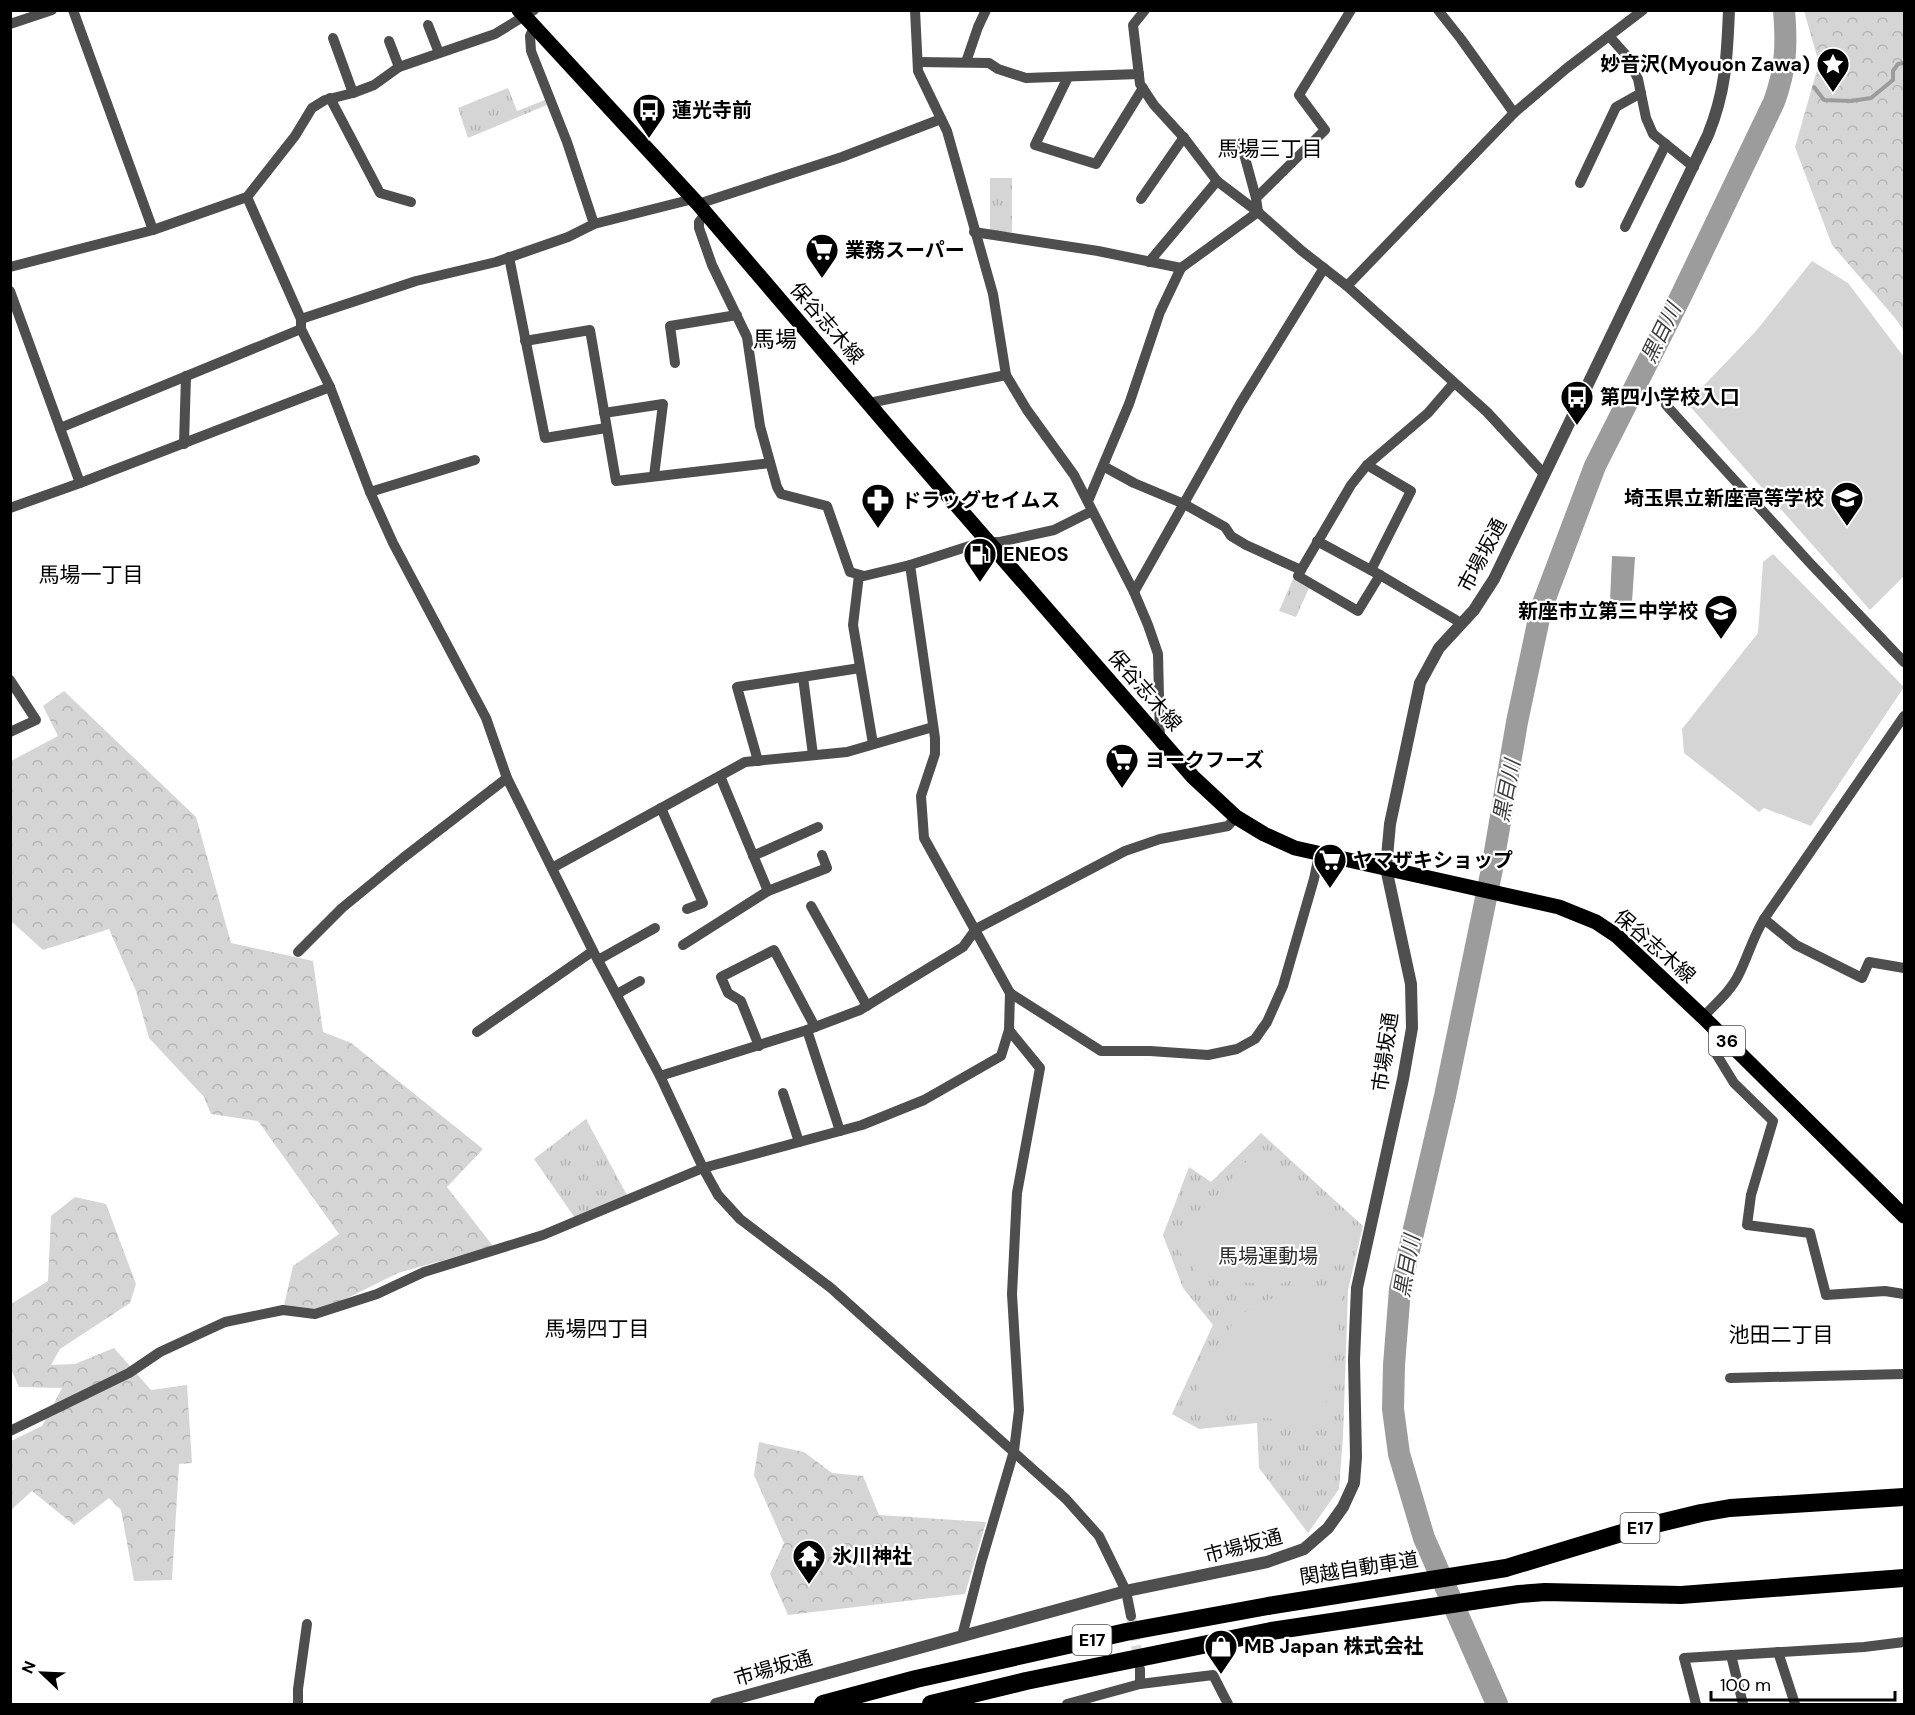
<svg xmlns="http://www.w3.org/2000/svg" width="1915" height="1715" viewBox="0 0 1915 1715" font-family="'DM Sans','Noto Sans JP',sans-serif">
	<defs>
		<pattern id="grass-tufts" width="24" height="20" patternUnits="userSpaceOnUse" patternTransform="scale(1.5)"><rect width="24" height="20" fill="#d5d5d5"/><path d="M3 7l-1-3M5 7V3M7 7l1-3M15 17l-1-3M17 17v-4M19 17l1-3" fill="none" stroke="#b5b5b5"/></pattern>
		<pattern id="forest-crowns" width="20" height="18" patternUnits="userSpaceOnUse" patternTransform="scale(1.5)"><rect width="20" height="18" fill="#d5d5d5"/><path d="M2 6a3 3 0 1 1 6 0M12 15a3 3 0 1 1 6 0" fill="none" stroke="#b5b5b5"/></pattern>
	</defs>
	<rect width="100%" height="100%" fill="#fff"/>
	<!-- grass -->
	<g fill="url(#grass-tufts)">
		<path d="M508 88 517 111 545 100 547 105 468 138 458 108Z"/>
		<path d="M990 178H1012V232L990 233Z"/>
		<path d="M1293 579 1309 588 1296 617 1279 611Z"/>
		<path d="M586 1119 629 1199 577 1221 534 1159Z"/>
		<path d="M1261 1133 1363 1226 1348 1290 1343 1437 1339 1489 1308 1533 1259 1468 1257 1423 1199 1429 1172 1414 1213 1325 1183 1288 1163 1235 1189 1167 1211 1182Z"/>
	</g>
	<!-- forest -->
	<g fill="url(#forest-crowns)">
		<path d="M1804 11H1904V331L1895 318 1832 245 1795 147 1819 63Z"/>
		<path d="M64 691 196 817 231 943 313 961 323 1032 351 1043 483 1149 447 1187 493 1246 398 1273 315 1314 283 1310 293 1266 339 1234 258 1121 211 1114 204 1097 149 1038 136 991 109 929 43 950 11 921V761L58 736 43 706Z"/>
		<path d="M75 1197 106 1204 136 1284 130 1303 60 1349 51 1365 75 1364 114 1348 151 1390 187 1385 192 1463 179 1464 172 1580 134 1581 121 1510 109 1498 74 1525 32 1491 11 1510V1441L42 1426 62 1388 19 1387 11 1369V1304L48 1281 51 1216Z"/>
		<path d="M759 1442 804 1452 832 1473 863 1476 879 1515 986 1522 965 1594 788 1615 770 1574 784 1543 754 1475Z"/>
	</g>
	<!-- pitch -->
	<g fill="#d5d5d5">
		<path d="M1812 261 1848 283 1904 357V576L1870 610 1687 403 1756 331Z"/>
		<path d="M1773 554 1904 687 1811 826 1764 808 1759 812 1684 753 1682 729 1758 633 1763 562Z"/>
		<path d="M1259 1147 1352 1238 1326 1270 1280 1284 1234 1282 1197 1273 1174 1245Z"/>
		<path d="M1307 1292H1343L1323 1424 1194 1411 1203 1365 1240 1314 1271 1299Z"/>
	</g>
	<!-- water -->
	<path fill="#9c9c9c" d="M1612 556 1635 557 1632 602 1610 601Z"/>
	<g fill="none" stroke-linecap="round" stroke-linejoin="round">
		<!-- stream -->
		<g stroke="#9c9c9c" stroke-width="4">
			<path d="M1782 79 1788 81"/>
			<path d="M1814 87 1824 100 1851 101 1871 98 1893 80V71L1898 64 1904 63"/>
		</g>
		<!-- river -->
		<path stroke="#9c9c9c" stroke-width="22" d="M1497 1704 1424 1538 1399 1454 1393 1409 1394 1365 1400 1289 1445 1096 1492 869 1517 722 1541 609 1595 466 1680 298 1774 102C1786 69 1787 46 1784 10"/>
		<!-- minor-tunnel -->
		<path stroke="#d9d9d9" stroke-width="10" stroke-dasharray="10 5" stroke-linecap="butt" d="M1131 1616 1139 1663"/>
		<!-- minor -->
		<g stroke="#4e4e4e" stroke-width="10">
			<path d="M73 10 153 230"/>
			<path d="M915 10 918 71 947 131 993 294 1006 375 1027 410 1074 475 1134 592 1148 625 1158 654 1160 739"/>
			<path d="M1145 10 1133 25 1140 84 1154 105 1185 139 1217 181 1258 212"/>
			<path d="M1438 10 1461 39 1514 113"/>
			<path d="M10 24 52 10"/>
			<path d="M428 25 439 53"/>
			<path d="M534 27 530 36 531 51 567 142 594 224"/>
			<path d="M1609 36 1626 55 1638 79 1646 118 1653 134 1694 167"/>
			<path d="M333 38 353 93"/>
			<path d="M389 41 399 67"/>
			<path d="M918 62 989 63 998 69 1026 78 1139 74"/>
			<path d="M966 62 978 27 986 10"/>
			<path d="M1068 77 1035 145 1096 164 1143 88"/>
			<path d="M330 98 380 193 411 202"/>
			<path d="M1241 143 1256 198"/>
			<path d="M1580 183 1616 107 1641 93"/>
			<path d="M247 197 301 319V329L330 387 370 492 393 543 486 718 507 778 593 951 660 1076 703 1168 718 1195 740 1219 831 1288 1066 1499 1099 1536 1126 1591 1131 1616"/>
			<path d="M1141 199 1184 137"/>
			<path d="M698 204 842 157 941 119"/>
			<path d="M1258 212 1256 198 1325 130 1299 95 1351 10"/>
			<path d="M706 213 699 222V228L712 265 747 337 760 426 777 487 781 494 827 506 850 572 864 576 910 565 982 542H1000L1054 530 1092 511"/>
			<path d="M1625 227 1666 144"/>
			<path d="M974 232 1098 251 1181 268"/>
			<path d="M509 257 545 438 606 428"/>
			<path d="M1149 262 1217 181"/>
			<path d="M10 267 153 230 247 197 295 136 312 108 325 100 353 93 374 85 399 67 495 34 534 10"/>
			<path d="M1347 286 1514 113 1567 68 1643 10"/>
			<path d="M10 291 80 483"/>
			<path d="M301 319 416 281 496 262 568 237 594 224 693 199"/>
			<path d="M525 341 590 330 616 481 770 463"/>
			<path d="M675 363 670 326 737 315"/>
			<path d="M869 403 1006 375"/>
			<path d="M1666 405 1809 562 1904 662"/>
			<path d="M604 413 663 404 654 476"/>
			<path d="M60 428 301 329"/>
			<path d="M184 444 186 376"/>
			<path d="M1367 465 1411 491 1371 570"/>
			<path d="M1103 466 1134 483 1184 504 1225 527 1231 536 1246 545 1301 570 1298 576 1358 611 1380 575"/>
			<path d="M370 492 475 460"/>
			<path d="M1088 501 1129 404 1160 312 1181 268 1258 212 1302 251 1347 286 1487 412 1544 474"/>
			<path d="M10 508 80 483 330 387"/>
			<path d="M1317 541 1380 575 1461 623"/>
			<path d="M1301 570 1351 485 1367 465 1428 413 1453 384"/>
			<path d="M859 575 853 625 873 744"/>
			<path d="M1134 592 1240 404 1324 268"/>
			<path d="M803 677 813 755"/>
			<path d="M10 680 36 720 10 732"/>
			<path d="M758 761 737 687 860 668"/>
			<path d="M720 776 768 891"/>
			<path d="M661 808 703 903 687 909"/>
			<path d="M753 856 818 827"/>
			<path d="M552 868 745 762 847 752 933 727"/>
			<path d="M811 906 867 1006"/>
			<path d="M1764 919 1796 945 1862 978 1869 962 1904 968"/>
			<path d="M683 945 768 891 827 868 822 855"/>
			<path d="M298 952 342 908 403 858 507 778"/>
			<path d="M598 960 655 928"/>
			<path d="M1010 993 1101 1051H1150L1208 1055 1237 1049 1255 1039 1267 1022 1283 986 1314 879 1319 855"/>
			<path d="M617 994 640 981"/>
			<path d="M1703 1017C1715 1004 1731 991 1739 974 1748 956 1753 937 1764 919L1904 716"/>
			<path d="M807 1030 840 1131"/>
			<path d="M477 1032 593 951"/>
			<path d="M1718 1032 1715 1052 1734 1083 1773 1121 1751 1195 1747 1225 1810 1233 1826 1295 1885 1291 1904 1294"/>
			<path d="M759 1046 741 1001 728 993 721 977 774 950 815 1027"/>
			<path d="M660 1076 807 1030 860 1010 963 947 976 929 1125 851 1160 839 1228 826 1236 817"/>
			<path d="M783 1093 799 1142"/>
			<path d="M1730 1378 1904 1374"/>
			<path d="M10 1431 129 1373 160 1352 225 1322 283 1310 315 1314 377 1294 424 1272 543 1235 703 1168 862 1125 924 1100 1001 1056 1009 1030 1010 993 924 838 921 796 935 754V738L910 565"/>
			<path d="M962 1636 981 1563 1014 1451 1019 1410 1012 1294 1017 1193 1040 1068 1009 1030"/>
			<path d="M1778 1652 1795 1704"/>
			<path d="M1731 1655 1743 1704"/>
			<path d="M1140 1684V1669"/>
			<path d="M298 1704V1689L307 1624"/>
			<path d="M1067 1704 1140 1684 1213 1675 1228 1704"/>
			<path d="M1696 1704 1684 1658 1864 1647 1904 1642"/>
		</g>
		<!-- tertiary -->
		<path stroke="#4e4e4e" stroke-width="12" d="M716 1704 1126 1591 1267 1562 1304 1549 1328 1528 1343 1507 1354 1483 1356 1457 1354 1360 1357 1288 1403 1079 1412 1028 1411 984 1386 868 1390 824 1420 683 1439 648 1474 610 1494 579 1708 135C1726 91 1727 57 1729 10"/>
		<!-- primary -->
		<path stroke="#000" stroke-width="15" d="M519 10 698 204 904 445 1193 777 1236 817 1264 834 1295 848 1559 907 1596 922 1617 936 1703 1017 1904 1216"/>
		<!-- motorway -->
		<g stroke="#000" stroke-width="18">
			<path d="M823 1704 916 1679 1126 1632 1268 1606 1506 1568 1635 1529 1701 1513 1730 1508 1904 1497"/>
			<path d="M931 1704 1026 1681 1271 1631 1519 1594 1545 1592 1681 1595 1904 1578"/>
		</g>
	</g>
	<!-- icons -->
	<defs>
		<symbol id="sight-pin" viewBox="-11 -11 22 30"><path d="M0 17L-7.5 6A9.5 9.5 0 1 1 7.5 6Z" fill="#000" stroke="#fff"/><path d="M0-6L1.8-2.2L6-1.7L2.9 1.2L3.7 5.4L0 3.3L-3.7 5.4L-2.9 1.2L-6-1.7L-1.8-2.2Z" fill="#fff"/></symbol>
		<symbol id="bus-pin" viewBox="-11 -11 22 30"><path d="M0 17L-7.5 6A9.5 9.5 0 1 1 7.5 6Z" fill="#000" stroke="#fff"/><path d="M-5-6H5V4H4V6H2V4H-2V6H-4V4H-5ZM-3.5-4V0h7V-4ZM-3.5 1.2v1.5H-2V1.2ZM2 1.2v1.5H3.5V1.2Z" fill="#fff"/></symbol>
		<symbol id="supermarket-pin" viewBox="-11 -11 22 30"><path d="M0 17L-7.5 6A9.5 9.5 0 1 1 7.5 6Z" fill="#000" stroke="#fff"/><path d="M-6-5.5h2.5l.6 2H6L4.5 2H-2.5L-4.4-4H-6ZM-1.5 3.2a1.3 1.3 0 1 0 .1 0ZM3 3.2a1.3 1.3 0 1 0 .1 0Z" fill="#fff"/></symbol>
		<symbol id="school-pin" viewBox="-11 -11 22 30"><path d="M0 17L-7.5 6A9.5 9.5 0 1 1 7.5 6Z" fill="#000" stroke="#fff"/><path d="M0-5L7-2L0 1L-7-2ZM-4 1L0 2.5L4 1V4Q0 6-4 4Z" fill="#fff"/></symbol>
		<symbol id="pharmacy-pin" viewBox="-11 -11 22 30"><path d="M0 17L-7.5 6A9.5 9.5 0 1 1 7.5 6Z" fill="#000" stroke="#fff"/><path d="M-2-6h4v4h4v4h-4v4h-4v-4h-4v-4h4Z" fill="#fff"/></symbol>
		<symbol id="fuel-pin" viewBox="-11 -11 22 30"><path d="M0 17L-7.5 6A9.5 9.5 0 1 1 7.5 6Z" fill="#000" stroke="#fff"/><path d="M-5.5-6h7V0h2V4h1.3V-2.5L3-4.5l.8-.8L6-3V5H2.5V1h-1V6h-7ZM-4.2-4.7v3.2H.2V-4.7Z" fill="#fff"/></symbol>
		<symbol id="temple-pin" viewBox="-11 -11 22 30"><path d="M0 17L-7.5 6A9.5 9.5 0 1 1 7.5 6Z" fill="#000" stroke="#fff"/><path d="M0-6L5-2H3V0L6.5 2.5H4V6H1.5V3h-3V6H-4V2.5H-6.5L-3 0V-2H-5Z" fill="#fff"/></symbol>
		<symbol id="shop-pin" viewBox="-11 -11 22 30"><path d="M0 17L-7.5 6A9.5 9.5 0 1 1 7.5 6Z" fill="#000" stroke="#fff"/><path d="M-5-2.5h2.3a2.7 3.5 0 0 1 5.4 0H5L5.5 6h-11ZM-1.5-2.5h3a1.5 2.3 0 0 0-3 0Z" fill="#fff"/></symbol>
	</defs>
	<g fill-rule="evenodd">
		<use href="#sight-pin" x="1814" y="45" width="38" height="52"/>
		<use href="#bus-pin" x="630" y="91" width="38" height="52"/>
		<use href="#supermarket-pin" x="803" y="231" width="38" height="52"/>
		<use href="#bus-pin" x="1558" y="378" width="38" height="52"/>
		<use href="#school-pin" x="1828" y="479" width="38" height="52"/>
		<use href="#pharmacy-pin" x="859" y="481" width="38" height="52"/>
		<use href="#fuel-pin" x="961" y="535" width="38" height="52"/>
		<use href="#school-pin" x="1702" y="592" width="38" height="52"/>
		<use href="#supermarket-pin" x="1103" y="741" width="38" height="52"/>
		<use href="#supermarket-pin" x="1311" y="841" width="38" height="52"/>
		<use href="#temple-pin" x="790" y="1537" width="38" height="52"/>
		<use href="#shop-pin" x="1202" y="1627" width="38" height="52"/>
	</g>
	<g text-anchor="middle" stroke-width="4.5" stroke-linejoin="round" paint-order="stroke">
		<!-- shield labels -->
		<g fill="#fff" stroke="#4c4c4c" stroke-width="1.5">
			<rect x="1709" y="1026" width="36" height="30" rx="4.5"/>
			<rect x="1620.5" y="1513" width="39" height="30" rx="4.5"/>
			<rect x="1072.5" y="1625" width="39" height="30" rx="4.5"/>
		</g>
		<g font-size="18" font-weight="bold" fill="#000">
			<text x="1727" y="1047">36</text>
			<text x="1640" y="1534">E17</text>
			<text x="1092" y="1646">E17</text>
		</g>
		<!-- poi labels -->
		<g font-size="20" font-weight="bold" fill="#000" stroke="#fff" text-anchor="start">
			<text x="1810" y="71" text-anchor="end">妙音沢(Myouon Zawa)</text>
			<text x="672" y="117">蓮光寺前</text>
			<text x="845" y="257">業務スーパー</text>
			<text x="1600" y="404">第四小学校入口</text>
			<text x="1824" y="505" text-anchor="end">埼玉県立新座高等学校</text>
			<text x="901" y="507">ドラッグセイムス</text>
			<text x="1003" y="561">ENEOS</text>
			<text x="1698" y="618" text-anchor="end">新座市立第三中学校</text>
			<text x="1145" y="767">ヨークフーズ</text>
			<text x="1353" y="867">ヤマザキショップ</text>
			<text x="832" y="1563">氷川神社</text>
			<text x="1244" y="1653">MB Japan 株式会社</text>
		</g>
		<!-- street labels -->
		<g font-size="20" fill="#000" stroke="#fff">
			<text transform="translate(827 323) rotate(49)" y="7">保谷志木線</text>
			<text transform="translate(1482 555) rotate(-62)" y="7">市場坂通</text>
			<text transform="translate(1145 690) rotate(49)" y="7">保谷志木線</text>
			<text transform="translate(1655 946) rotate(41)" y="7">保谷志木線</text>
			<text transform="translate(1385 1052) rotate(-82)" y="7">市場坂通</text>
			<text transform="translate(1243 1546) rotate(-15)" y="7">市場坂通</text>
			<text transform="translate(1359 1568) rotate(-9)" y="7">関越自動車道</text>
			<text transform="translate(773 1668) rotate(-16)" y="7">市場坂通</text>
		</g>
		<!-- park labels -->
		<g font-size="20" fill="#2c2c2c" stroke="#fff">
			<text x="1268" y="1263">馬場運動場</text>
		</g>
		<!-- neighbourhood labels -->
		<g font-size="21" fill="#000" stroke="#fff">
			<text x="1270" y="156">馬場三丁目</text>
			<text x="91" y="582">馬場一丁目</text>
			<text x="597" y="1336">馬場四丁目</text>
			<text x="1781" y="1342">池田二丁目</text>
		</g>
		<!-- water labels -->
		<g font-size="21" font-style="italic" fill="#3d3d3d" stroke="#fff">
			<text transform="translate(1661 333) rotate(-64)" y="7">黒目川</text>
			<text transform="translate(1507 791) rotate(-79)" y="7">黒目川</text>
			<text transform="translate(1407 1266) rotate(-80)" y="7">黒目川</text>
		</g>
		<!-- quarter labels -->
		<g font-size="22" fill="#000" stroke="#fff">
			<text x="775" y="347">馬場</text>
		</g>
	</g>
	<!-- border -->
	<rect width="1915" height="1715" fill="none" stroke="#000000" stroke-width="24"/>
	<!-- north arrow -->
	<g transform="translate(42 1673) rotate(293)" stroke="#ffffff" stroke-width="4.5" paint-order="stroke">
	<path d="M0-4.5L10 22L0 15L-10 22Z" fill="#000000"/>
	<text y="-9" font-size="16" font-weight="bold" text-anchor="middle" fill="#000000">N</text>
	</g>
	<!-- scale -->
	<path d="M1711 1691v9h184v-9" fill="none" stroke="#000000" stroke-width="3"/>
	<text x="1720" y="1691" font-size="18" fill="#000000" stroke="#ffffff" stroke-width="4.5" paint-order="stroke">100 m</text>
</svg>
